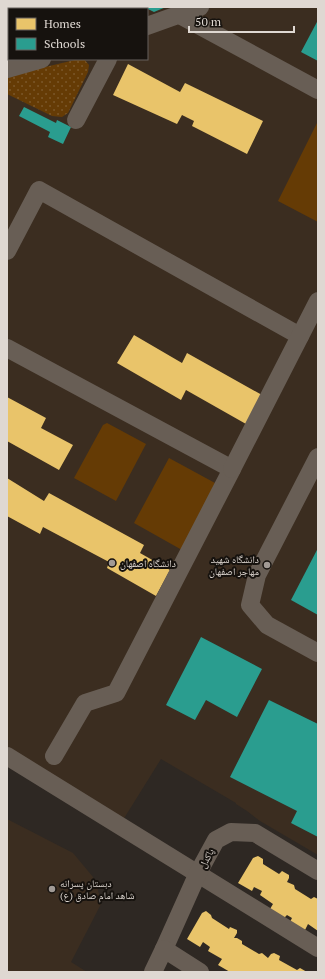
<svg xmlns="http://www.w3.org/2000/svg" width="325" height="979" viewBox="0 0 325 979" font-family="'PT Serif','Noto Naskh Arabic',serif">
	<defs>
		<pattern id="grass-dots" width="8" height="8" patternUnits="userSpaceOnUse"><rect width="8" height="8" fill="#653b05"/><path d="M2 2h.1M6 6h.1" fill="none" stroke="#7b5729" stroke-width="1.8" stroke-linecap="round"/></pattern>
	</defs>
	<rect width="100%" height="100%" fill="#2e2823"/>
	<!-- built -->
	<g fill="#3b2d20" fill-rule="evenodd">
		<path d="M7 7H318V855L260 821 247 811 236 804V803L161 759 123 820 7 756ZM9 9H147V59H9Z"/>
		<path d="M7 819 73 853 93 877 102 902 71 962 87 972H7Z"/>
	</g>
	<!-- grass -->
	<path fill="url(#grass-dots)" d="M79 59H84L89 65 88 72 68 113 62 117 52 116 7 94V76Z"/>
	<!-- pitch -->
	<g fill="#653b05">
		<path d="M318 121V222L278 201Z"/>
		<path d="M107 423 146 444 116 501 74 478 103 425Z"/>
		<path d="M169 458 215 483 182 550 134 523Z"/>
	</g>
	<!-- homes -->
	<g fill="#e9c46a">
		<path d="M11 7H92L91 9H15Z"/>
		<path d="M128 64 180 92 185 83 263 121 247 154 192 126 194 121 182 115 177 124 113 95Z"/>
		<path d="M134 335 182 363 187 353 262 395 246 424 186 390 181 400 117 363Z"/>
		<path d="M7 397 46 418 41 428 73 445 59 470 7 441Z"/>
		<path d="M7 478 44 501 49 493 144 545 140 553 170 570 156 596 107 568 109 562 43 527 40 534 7 516Z"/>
		<path d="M258 856 263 859V864L279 874 282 871 289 875V878L287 882 294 885 295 889 311 899 314 897 318 899V931L308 924 305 930 290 922 292 918 287 915 284 918 270 909 273 904 260 895 262 891 254 887 252 891 238 883 253 858Z"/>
		<path d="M206 911 211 915 212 918 229 929 230 927 237 930V933L234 938H237L242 941V944L259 954 262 953 268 958 271 954 274 953 280 956 279 960 297 970 300 968 307 972H237L234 971 233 972H230L218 965 222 959 208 951 210 947 203 942 200 947 187 939 202 913Z"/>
	</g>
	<!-- schools -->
	<g fill="#2a9d8f">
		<path d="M144 7H166L154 12Z"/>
		<path d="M318 20V61L301 52Z"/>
		<path d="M24 107 56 123 57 120 71 127 63 144 48 137 50 132 19 116Z"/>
		<path d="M318 548V615L291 600Z"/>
		<path d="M201 637 262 669 237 717 206 700 195 720 166 705Z"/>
		<path d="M269 700 318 724V837L291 823 297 811 230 777Z"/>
	</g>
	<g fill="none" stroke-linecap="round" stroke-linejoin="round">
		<!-- minor -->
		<g stroke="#685e55" stroke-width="18">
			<path d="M178 14 318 90"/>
			<path d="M147 26 200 7"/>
			<path d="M7 69 42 59"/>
			<path d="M76 120 108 59"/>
			<path d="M7 251 39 190 300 336"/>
			<path d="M7 348 232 469 116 693 85 703 54 756"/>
			<path d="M318 457 257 575 250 605 267 625 318 653"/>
			<path d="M232 469 318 301"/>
			<path d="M7 756 318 948"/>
			<path d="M164 949 198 873 216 840 231 832 255 833 318 871"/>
			<path d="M153 972 164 949 200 972"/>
		</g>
	</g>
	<!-- markers -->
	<g fill="#a19a95" stroke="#16120e" stroke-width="1.5">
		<circle cx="112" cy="563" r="4"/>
		<circle cx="267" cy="565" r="4"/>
		<circle cx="52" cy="889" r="4"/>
	</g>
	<g text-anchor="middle" stroke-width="4" stroke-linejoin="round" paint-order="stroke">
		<!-- poi labels -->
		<g font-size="10" fill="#dfd8d2" stroke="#16120e" text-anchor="start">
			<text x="259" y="563" text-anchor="end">دانشگاه شهید<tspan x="259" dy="12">مهاجر اصفهان</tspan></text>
			<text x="120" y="567">دانشگاه اصفهان</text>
			<text x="60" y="887">دبستان پسرانه<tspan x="60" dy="12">شاهد امام صادق (ع)</tspan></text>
		</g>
		<!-- street labels -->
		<g font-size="10" fill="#dfd8d2" stroke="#16120e">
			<text transform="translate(206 858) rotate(-62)" y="4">پاکدل</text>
		</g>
	</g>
	<!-- border -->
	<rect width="325" height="979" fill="none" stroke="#dfd8d2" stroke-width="16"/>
	<!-- legend -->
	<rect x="8" y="8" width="140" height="52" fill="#16120e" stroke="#66615c"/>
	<rect x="16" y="18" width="20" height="12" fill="#e9c46a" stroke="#66615c"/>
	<text x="44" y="28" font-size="12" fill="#dfd8d2">Homes</text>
	<rect x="16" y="38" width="20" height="12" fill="#2a9d8f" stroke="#66615c"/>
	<text x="44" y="48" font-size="12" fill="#dfd8d2">Schools</text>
	<!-- scale -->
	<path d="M189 26v6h105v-6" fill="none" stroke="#dfd8d2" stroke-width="2"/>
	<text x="195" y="26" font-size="12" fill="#dfd8d2" stroke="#16120e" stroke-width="3" paint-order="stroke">50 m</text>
</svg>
